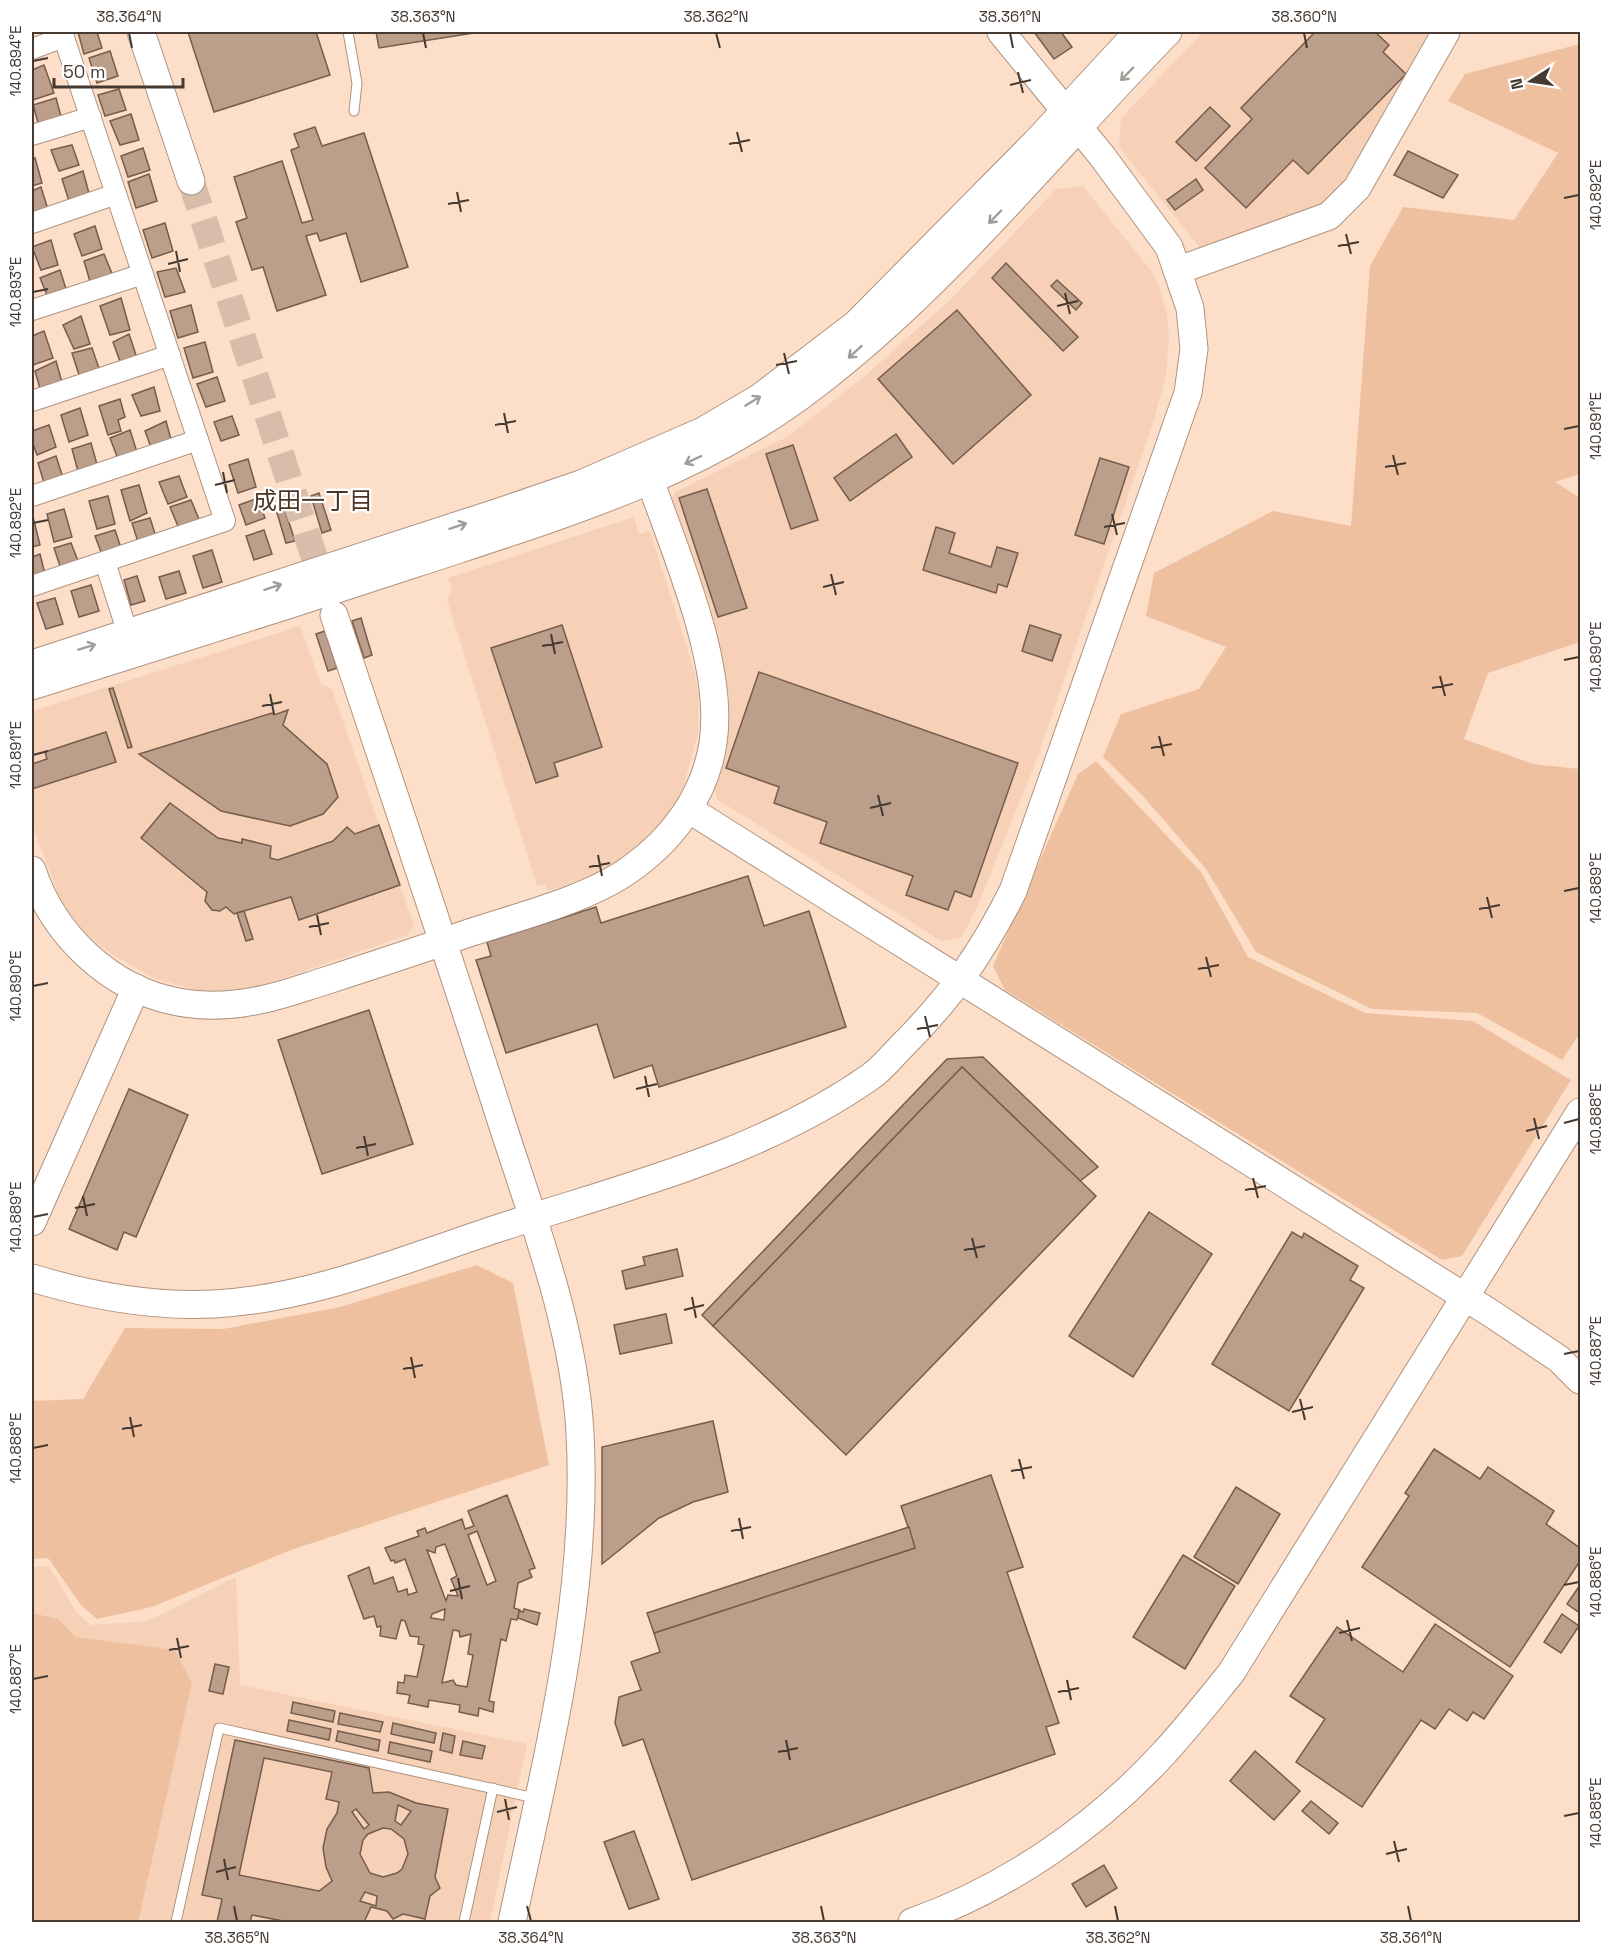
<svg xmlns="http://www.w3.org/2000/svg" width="1612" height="1954" viewBox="0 0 1612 1954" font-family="'Space Grotesk','Noto Sans JP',sans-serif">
	<rect width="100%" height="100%" fill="#fddec9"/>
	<!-- built -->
	<g fill="#f6d1b7">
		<path d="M1203 32H1429L1349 182 1329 199 1305 212 1200 248 1119 147 1121 118Z"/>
		<path d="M1083 186 1153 273 1161 292 1167 314 1169 339 1166 375 1154 420 1035 764 978 905 962 937 941 941 717 799 715 788 729 735V696L717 642 671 501 675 492 787 437 866 375 952 298 1056 189Z"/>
		<path d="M634 517 639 534 650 531 693 667 699 695 698 733 683 788 673 808 658 827 643 843 603 872 548 891 545 884 537 886 447 600 452 590 448 578Z"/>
		<path d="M300 626 321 684 332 689 414 926 407 935 244 992 200 991 156 979 111 954 84 932 61 902 32 824V711Z"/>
		<path d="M49 1566 77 1613 91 1625 148 1621 236 1577 240 1685 527 1744 490 1922H32V1567Z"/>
	</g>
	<!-- green -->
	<g fill="#efc09f">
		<path d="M1580 44V474L1555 482 1580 498V642L1488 673 1464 739 1533 764 1580 769V1033L1562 1060 1477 1013 1372 1009 1256 952 1206 869 1143 796 1103 757 1121 714 1199 689 1226 647 1146 616 1154 573 1273 511 1351 526 1370 266 1403 207 1514 220 1558 153 1448 101 1465 74Z"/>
		<path d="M1096 761 1201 872 1248 957 1365 1013 1473 1021 1571 1080 1462 1256 1442 1260 1005 990 993 966 1078 774Z"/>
		<path d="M477 1265 513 1283 549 1465 291 1550 152 1607 97 1619 81 1605 48 1558 32 1559V1401L83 1399 125 1328 223 1329 340 1307Z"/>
		<path d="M32 1613 58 1619 76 1637 175 1650 192 1683 138 1922H32Z"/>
	</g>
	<!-- building -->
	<g fill="#bb9f8b" stroke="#765c4a" stroke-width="1.5" fill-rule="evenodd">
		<path d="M78 32H97L102 48 84 54Z"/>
		<path d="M188 32H316L330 75 214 112Z"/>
		<path d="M376 32H480L379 48Z"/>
		<path d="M1034 32H1061L1072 47 1054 59Z"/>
		<path d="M1315 32H1375L1389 45 1383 52 1406 74 1308 174 1293 160 1246 208 1205 168 1252 119 1241 108Z"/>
		<path d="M110 51 118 76 97 83 89 58Z"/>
		<path d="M44 65 54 93 33 100 32 70Z"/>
		<path d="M119 89 126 110 105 116 98 95Z"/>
		<path d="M56 98 62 120 39 126 33 105Z"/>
		<path d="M1210 107 1230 126 1196 161 1176 142Z"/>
		<path d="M131 114 139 140 120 145 110 121Z"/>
		<path d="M315 127 322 146 364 133 408 267 361 282 346 233 320 241 317 233 306 236 326 295 277 311 263 267 252 270 236 222 247 218 234 177 282 161 302 223 313 220 291 150 299 147 294 134Z"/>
		<path d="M72 145 79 165 59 171 51 150Z"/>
		<path d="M143 148 150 170 128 177 121 156Z"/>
		<path d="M1408 151 1458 175 1443 198 1394 175Z"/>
		<path d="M35 158 42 183 32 186V160Z"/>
		<path d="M83 171 90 197 70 204 62 179Z"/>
		<path d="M149 174 157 201 136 208 128 182Z"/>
		<path d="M1196 179 1203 190 1175 210 1167 200Z"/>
		<path d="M41 187 49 213 32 219V191Z"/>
		<path d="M165 223 173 251 152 258 143 230Z"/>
		<path d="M95 226 102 249 82 256 74 234Z"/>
		<path d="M51 240 58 265 41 270 32 247Z"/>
		<path d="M104 254 113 276 91 285 84 261Z"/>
		<path d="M1006 263 1078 337 1063 351 992 278Z"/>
		<path d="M176 268 185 292 165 297 157 272Z"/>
		<path d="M60 270 67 292 49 300 40 278Z"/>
		<path d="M1057 280 1082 303 1076 310 1051 286Z"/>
		<path d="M121 298 130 330 110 335 100 306Z"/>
		<path d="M191 305 198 332 178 338 170 311Z"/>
		<path d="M957 310 1031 395 953 464 878 379Z"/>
		<path d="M81 316 90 344 74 349 63 325Z"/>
		<path d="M44 331 53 358 33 365 32 336Z"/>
		<path d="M129 334 137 358 121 364 113 342Z"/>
		<path d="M205 342 213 372 193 378 184 348Z"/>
		<path d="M92 348 101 374 81 381 72 353Z"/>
		<path d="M56 361 63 386 41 392 35 371Z"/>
		<path d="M217 377 225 401 206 407 197 384Z"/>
		<path d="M154 387 160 411 141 416 132 395Z"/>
		<path d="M120 399 125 417 118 420 121 431 108 435 99 406Z"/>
		<path d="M80 408 88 435 69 442 61 415Z"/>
		<path d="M232 416 239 435 221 441 214 422Z"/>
		<path d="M166 421 172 443 152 450 145 431Z"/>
		<path d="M49 425 56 447 37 455 32 441V431Z"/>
		<path d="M130 430 137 452 118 459 110 438Z"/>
		<path d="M896 434 912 457 850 501 834 478Z"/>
		<path d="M91 443 98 468 79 475 72 449Z"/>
		<path d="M793 445 818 520 791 529 766 454Z"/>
		<path d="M56 456 64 481 45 486 38 463Z"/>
		<path d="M1100 458 1129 467 1104 544 1075 535Z"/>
		<path d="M248 459 256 487 238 493 229 465Z"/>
		<path d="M179 476 187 497 168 504 159 482Z"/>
		<path d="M139 485 147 513 130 521 121 490Z"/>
		<path d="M707 489 747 608 718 617 679 498Z"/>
		<path d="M319 493 331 530 322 533 311 496Z"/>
		<path d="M108 496 115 524 97 529 89 501Z"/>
		<path d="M258 498 265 518 246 525 239 505Z"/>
		<path d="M191 500 201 524 180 531 170 507Z"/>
		<path d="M283 504 295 541 286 543 275 506Z"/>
		<path d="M64 509 72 537 54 542 47 514Z"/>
		<path d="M32 513 40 545 32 547Z"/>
		<path d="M150 518 157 540 139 545 132 523Z"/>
		<path d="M936 527 955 533 949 553 991 567 997 547 1018 553 1007 587 998 584 996 593 923 570Z"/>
		<path d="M115 530 122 551 103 557 95 536Z"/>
		<path d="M264 530 272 554 254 560 246 536Z"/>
		<path d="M71 543 80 566 62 572 54 548Z"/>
		<path d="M212 550 222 582 203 588 193 556Z"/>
		<path d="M40 554 46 578 32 583V557Z"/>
		<path d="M179 571 186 593 166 599 159 577Z"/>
		<path d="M137 576 145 601 131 605 124 580Z"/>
		<path d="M91 585 99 611 79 617 71 591Z"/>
		<path d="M55 598 63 624 46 629 37 603Z"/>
		<path d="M361 618 372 655 364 658 352 621Z"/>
		<path d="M562 625 602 747 554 763 558 776 536 783 491 648Z"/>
		<path d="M1030 625 1061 635 1052 661 1022 651Z"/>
		<path d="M325 631 337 668 328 671 316 634Z"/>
		<path d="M759 672 1018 763 971 897 955 891 948 910 906 895 913 876 820 843 827 822 774 803 779 787 726 768Z"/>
		<path d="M113 688 132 747 128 748 109 689Z"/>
		<path d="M288 710 283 725 327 764 338 797 323 814 290 826 221 811 139 754 272 713 274 715Z"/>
		<path d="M106 732 116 762 32 789V764L47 759 45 752Z"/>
		<path d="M170 803 218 838 242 843V839L271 846 270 858 278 860 333 841 347 827 355 834 379 825 400 885 299 920 291 897 234 914 226 907 220 911 212 910 205 901 207 892 141 838Z"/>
		<path d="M748 876 764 926 809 911 846 1027 659 1087 652 1065 614 1078 597 1024 506 1053 476 960 491 956 487 942 596 907 601 923Z"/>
		<path d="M244 911 253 939 246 941 237 913Z"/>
		<path d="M369 1010 413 1144 322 1174 278 1040Z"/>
		<path d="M983 1057 1098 1167 1080 1181 962 1067 713 1326 702 1315 947 1059Z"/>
		<path d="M962 1067 1096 1196 846 1455 713 1326Z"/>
		<path d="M129 1089 188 1115 136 1237 124 1232 117 1250 69 1229Z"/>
		<path d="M1149 1212 1212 1254 1133 1377 1069 1336Z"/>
		<path d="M1292 1232 1302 1238 1304 1233 1358 1266 1350 1280 1364 1288 1289 1411 1212 1364Z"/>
		<path d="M677 1249 683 1276 626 1289 622 1271 645 1265 643 1257Z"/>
		<path d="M666 1314 672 1343 620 1354 614 1325Z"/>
		<path d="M713 1421 728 1492 693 1502 659 1518 602 1564V1447Z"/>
		<path d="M1434 1449 1480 1479 1488 1467 1554 1511 1546 1524 1580 1548V1561L1510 1667 1362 1567 1409 1496 1405 1493Z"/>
		<path d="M991 1475 1023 1567 1007 1572 1059 1723 1046 1727 1055 1754 692 1880 643 1739 623 1746 615 1723 619 1697 641 1690 631 1662 660 1652 654 1633 915 1548 901 1506Z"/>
		<path d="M1236 1487 1280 1514 1238 1584 1194 1557Z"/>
		<path d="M507 1495 535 1568 529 1570 532 1577 518 1583 514 1608 520 1610 517 1620 511 1619 506 1641 501 1639 489 1701 494 1702 493 1712 479 1708 478 1716 459 1712 460 1705 429 1700 428 1707 408 1703 410 1695 397 1693 398 1682 404 1683 405 1675 417 1677 424 1645 418 1644 419 1637 410 1636 405 1621 401 1620 396 1639 380 1636 381 1626 377 1627 374 1616 364 1619 348 1576 369 1567 374 1584 393 1577 398 1592 407 1589 408 1595 417 1592 405 1559 395 1563 394 1560 391 1561 385 1548 419 1536 417 1531 425 1528 427 1533 462 1519 465 1529 474 1526 468 1511ZM477 1531 496 1581 487 1585 468 1535ZM445 1544 457 1576 451 1579 458 1596 448 1595 446 1601 427 1550 435 1553 436 1547ZM445 1609 444 1620 431 1618 432 1614ZM453 1630 459 1631 460 1637 471 1634 468 1654 473 1655 467 1687 456 1685 453 1680 442 1683Z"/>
		<path d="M909 1527 915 1548 654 1633 647 1613Z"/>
		<path d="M1183 1555 1235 1586 1185 1669 1133 1637Z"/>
		<path d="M1580 1585V1613L1567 1604Z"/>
		<path d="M524 1609 540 1613 537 1625 518 1618 519 1611 523 1612Z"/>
		<path d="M1562 1614 1579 1626 1561 1653 1544 1642Z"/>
		<path d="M1435 1624 1513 1676 1484 1719 1473 1712 1467 1721 1449 1709 1435 1729 1421 1720 1362 1807 1296 1762 1325 1719 1290 1696 1337 1627 1403 1672Z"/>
		<path d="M215 1664 229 1667 223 1694 209 1691Z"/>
		<path d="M293 1702 335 1711 333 1722 291 1713Z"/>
		<path d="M340 1713 383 1722 380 1732 338 1724Z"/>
		<path d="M289 1720 331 1729 329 1740 287 1731Z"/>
		<path d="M393 1723 436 1733 434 1743 391 1734Z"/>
		<path d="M338 1731 380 1740 378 1751 336 1741Z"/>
		<path d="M443 1733 455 1736 452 1753 440 1750Z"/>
		<path d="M235 1740 369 1768 373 1793 389 1792 416 1803 448 1809 435 1877 440 1888 430 1896 425 1919 403 1914 393 1919 387 1911 371 1907 364 1922H288L252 1915 250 1922H217L222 1899 202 1895ZM264 1758 332 1772 326 1799 339 1802 337 1813 327 1829 323 1848 326 1867 332 1881 319 1891 239 1875ZM398 1805 411 1811 401 1825 395 1821ZM356 1809 369 1825 364 1829 352 1812ZM383 1828 391 1829 404 1839 408 1854 402 1869 397 1873 383 1877 370 1873 360 1854 363 1840 368 1834ZM365 1892 377 1896 376 1906 360 1901Z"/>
		<path d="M463 1741 485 1746 482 1759 460 1755Z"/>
		<path d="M390 1742 432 1751 430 1762 388 1753Z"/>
		<path d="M1255 1751 1300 1791 1274 1820 1230 1781Z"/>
		<path d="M1311 1801 1338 1823 1329 1834 1302 1811Z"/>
		<path d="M634 1831 659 1899 629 1909 604 1842Z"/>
		<path d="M1104 1865 1117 1888 1086 1907 1072 1884Z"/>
	</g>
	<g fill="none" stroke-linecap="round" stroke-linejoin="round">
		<!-- secondary-tunnel -->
		<path stroke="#d8bdab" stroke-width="27" stroke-dasharray="27 14" stroke-linecap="butt" d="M191 181 326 593"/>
		<defs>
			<g id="lane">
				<path d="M348 32 357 83 354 111"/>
				<path d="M176 1922 219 1728 535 1798"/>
				<path d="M464 1922 493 1788"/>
			</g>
			<g id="street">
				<path d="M32 49 64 37"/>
				<path d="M32 135 91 117"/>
				<path d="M32 223 116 194"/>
				<path d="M32 310 143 274"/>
				<path d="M32 401 170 355"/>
				<path d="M32 496 198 440"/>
				<path d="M105 562 128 634"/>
				<path d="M32 586 225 521 62 32"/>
			</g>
			<g id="secondary">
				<path d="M141 32 191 181"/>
				<path d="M1179 270 1329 216 1357 188 1446 32"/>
				<path d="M334 615C389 780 445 945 498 1111 531 1215 574 1323 580 1433 589 1598 546 1762 512 1922"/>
				<path d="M32 664 499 512 581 484 703 431 759 398 856 324 1036 142 1138 32"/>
				<path d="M32 686C160 646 289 605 417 563 553 518 695 477 810 389 945 287 1051 152 1168 32"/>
				<path d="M690 810 1492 1314 1559 1359 1580 1380"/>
				<path d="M32 870C53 934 109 989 178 1002 204 1007 229 1006 255 1001 279 997 302 988 325 981 371 966 417 951 463 935 513 918 587 900 629 870 672 840 705 796 713 743 725 665 676 555 650 480"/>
				<path d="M32 1222 136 988"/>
				<path d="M32 1278C91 1296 152 1307 214 1304 311 1299 405 1259 496 1229 623 1187 759 1155 870 1077 882 1069 892 1056 902 1046 951 997 982 953 1013 891L1188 393 1194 349 1190 308 1169 247 1102 156 1001 32"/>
				<path d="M912 1922C1006 1889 1096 1827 1163 1754 1187 1728 1209 1700 1231 1673L1580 1112"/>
			</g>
		</defs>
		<!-- lane casing -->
		<use href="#lane" stroke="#af937f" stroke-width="11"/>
		<!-- street casing -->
		<use href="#street" stroke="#af937f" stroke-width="22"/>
		<!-- secondary casing -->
		<use href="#secondary" stroke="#af937f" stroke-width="29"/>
		<!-- lane -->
		<use href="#lane" stroke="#fff" stroke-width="9"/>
		<!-- street -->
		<use href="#street" stroke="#fff" stroke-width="20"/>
		<!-- secondary -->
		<use href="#secondary" stroke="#fff" stroke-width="27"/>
	</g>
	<!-- one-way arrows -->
	<defs><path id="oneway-shaft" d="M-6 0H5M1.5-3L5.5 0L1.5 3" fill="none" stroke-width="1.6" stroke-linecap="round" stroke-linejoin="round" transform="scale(1.5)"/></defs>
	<g stroke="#a29c98">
		<use href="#oneway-shaft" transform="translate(1127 74) rotate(134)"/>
		<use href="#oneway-shaft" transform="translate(995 217) rotate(134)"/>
		<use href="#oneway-shaft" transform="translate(855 352) rotate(138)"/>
		<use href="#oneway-shaft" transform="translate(753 401) rotate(-32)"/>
		<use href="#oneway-shaft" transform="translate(693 460) rotate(155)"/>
		<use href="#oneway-shaft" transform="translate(458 526) rotate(-18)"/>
		<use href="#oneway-shaft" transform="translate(273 587) rotate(-18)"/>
		<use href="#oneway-shaft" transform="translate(87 647) rotate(-17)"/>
	</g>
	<!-- ticks -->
	<path fill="none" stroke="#453931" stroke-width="2" d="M129 33 132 48M423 33 426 48M716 33 720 48M1010 33 1013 48M1304 33 1307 48M33 61 48 58M1018 72 1023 93M1010 85 1031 80M737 132 742 152M729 144 750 140M457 192 461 212M1564 198 1579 195M448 204 469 200M1346 234 1351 254M1338 246 1359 242M176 251 180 272M168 264 188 259M33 292 48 289M1065 293 1070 314M1057 306 1078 301M784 353 789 374M776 365 797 361M504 413 508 433M495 425 516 421M1564 429 1579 426M1393 455 1398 475M1385 467 1406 463M223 472 227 493M215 485 235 480M1112 514 1117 535M33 523 48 520M1104 527 1125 523M831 574 836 595M823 587 844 582M551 634 555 654M542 646 563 642M1564 660 1579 657M1440 676 1445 696M1432 688 1453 684M270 694 274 714M262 706 282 702M1159 736 1164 756M1151 748 1172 744M33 755 48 751M878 795 883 816M870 808 891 803M598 855 602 876M589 867 610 863M1564 891 1579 888M1487 897 1492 918M1479 909 1500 905M317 915 321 935M309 927 329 923M1206 957 1211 977M1198 969 1219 965M33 986 48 983M925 1016 930 1037M917 1029 938 1025M645 1076 649 1097M636 1089 657 1084M1534 1118 1539 1139M1564 1123 1579 1119M1526 1131 1547 1126M364 1136 368 1156M356 1148 376 1144M1253 1178 1258 1198M1245 1190 1266 1186M83 1196 87 1216M75 1208 95 1204M33 1217 48 1214M972 1238 977 1258M964 1250 985 1246M692 1297 696 1318M684 1310 704 1305M1564 1354 1579 1351M411 1357 415 1378M403 1369 423 1365M1300 1399 1305 1420M1292 1412 1313 1407M130 1417 134 1437M122 1429 142 1425M33 1448 48 1445M1019 1459 1024 1479M1011 1471 1032 1467M739 1518 743 1539M731 1531 751 1527M458 1578 462 1599M1564 1585 1579 1582M450 1591 470 1586M1347 1620 1352 1641M1339 1633 1360 1628M177 1638 181 1658M169 1650 189 1646M33 1679 48 1676M1067 1680 1071 1700M1058 1692 1079 1688M786 1740 790 1760M778 1752 798 1748M505 1799 509 1820M497 1812 517 1807M1564 1816 1579 1813M1394 1841 1399 1862M1386 1854 1407 1849M224 1859 228 1880M216 1872 236 1867M234 1906 237 1921M527 1906 531 1921M821 1906 824 1921M1115 1906 1118 1921M1408 1906 1411 1921"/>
	<g text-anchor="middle" stroke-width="4.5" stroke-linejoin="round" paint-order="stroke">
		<!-- neighbourhood labels -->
		<g font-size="24" fill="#4d3524" stroke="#fff">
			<text x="313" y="509">成田一丁目</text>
		</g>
	</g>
	<!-- border -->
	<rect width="1612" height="1954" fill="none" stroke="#ffffff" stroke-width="66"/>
	<!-- north arrow -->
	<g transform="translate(1531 81) rotate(258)" stroke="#ffffff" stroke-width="4.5" paint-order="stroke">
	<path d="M0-4.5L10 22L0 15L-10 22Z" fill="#453931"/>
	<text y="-9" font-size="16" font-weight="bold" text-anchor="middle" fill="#453931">N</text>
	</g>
	<!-- scale -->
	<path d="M54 78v9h129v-9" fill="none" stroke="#453931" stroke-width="3"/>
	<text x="63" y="78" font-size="18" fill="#453931" stroke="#ffffff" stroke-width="4.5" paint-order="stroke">50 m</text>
	<rect x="33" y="33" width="1546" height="1888" fill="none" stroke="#453931" stroke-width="2"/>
	<g font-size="15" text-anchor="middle" fill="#453931">
		<text x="129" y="22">38.364°N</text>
		<text x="423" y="22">38.363°N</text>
		<text x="716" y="22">38.362°N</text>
		<text x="1010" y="22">38.361°N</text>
		<text x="1304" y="22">38.360°N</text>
		<text transform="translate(16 61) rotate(-90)" y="5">140.894°E</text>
		<text transform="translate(1596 195) rotate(-90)" y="5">140.892°E</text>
		<text transform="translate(16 292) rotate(-90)" y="5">140.893°E</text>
		<text transform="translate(1596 426) rotate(-90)" y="5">140.891°E</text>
		<text transform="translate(16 523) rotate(-90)" y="5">140.892°E</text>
		<text transform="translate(1596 657) rotate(-90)" y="5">140.890°E</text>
		<text transform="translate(16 755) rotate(-90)" y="5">140.891°E</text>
		<text transform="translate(1596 888) rotate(-90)" y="5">140.889°E</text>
		<text transform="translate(16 986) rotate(-90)" y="5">140.890°E</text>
		<text transform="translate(1596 1119) rotate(-90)" y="5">140.888°E</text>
		<text transform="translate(16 1217) rotate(-90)" y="5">140.889°E</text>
		<text transform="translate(1596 1351) rotate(-90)" y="5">140.887°E</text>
		<text transform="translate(16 1448) rotate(-90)" y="5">140.888°E</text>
		<text transform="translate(1596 1582) rotate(-90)" y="5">140.886°E</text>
		<text transform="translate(16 1679) rotate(-90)" y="5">140.887°E</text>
		<text transform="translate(1596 1813) rotate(-90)" y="5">140.885°E</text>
		<text x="237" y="1943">38.365°N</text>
		<text x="531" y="1943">38.364°N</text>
		<text x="824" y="1943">38.363°N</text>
		<text x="1118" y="1943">38.362°N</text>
		<text x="1411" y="1943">38.361°N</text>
	</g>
</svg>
